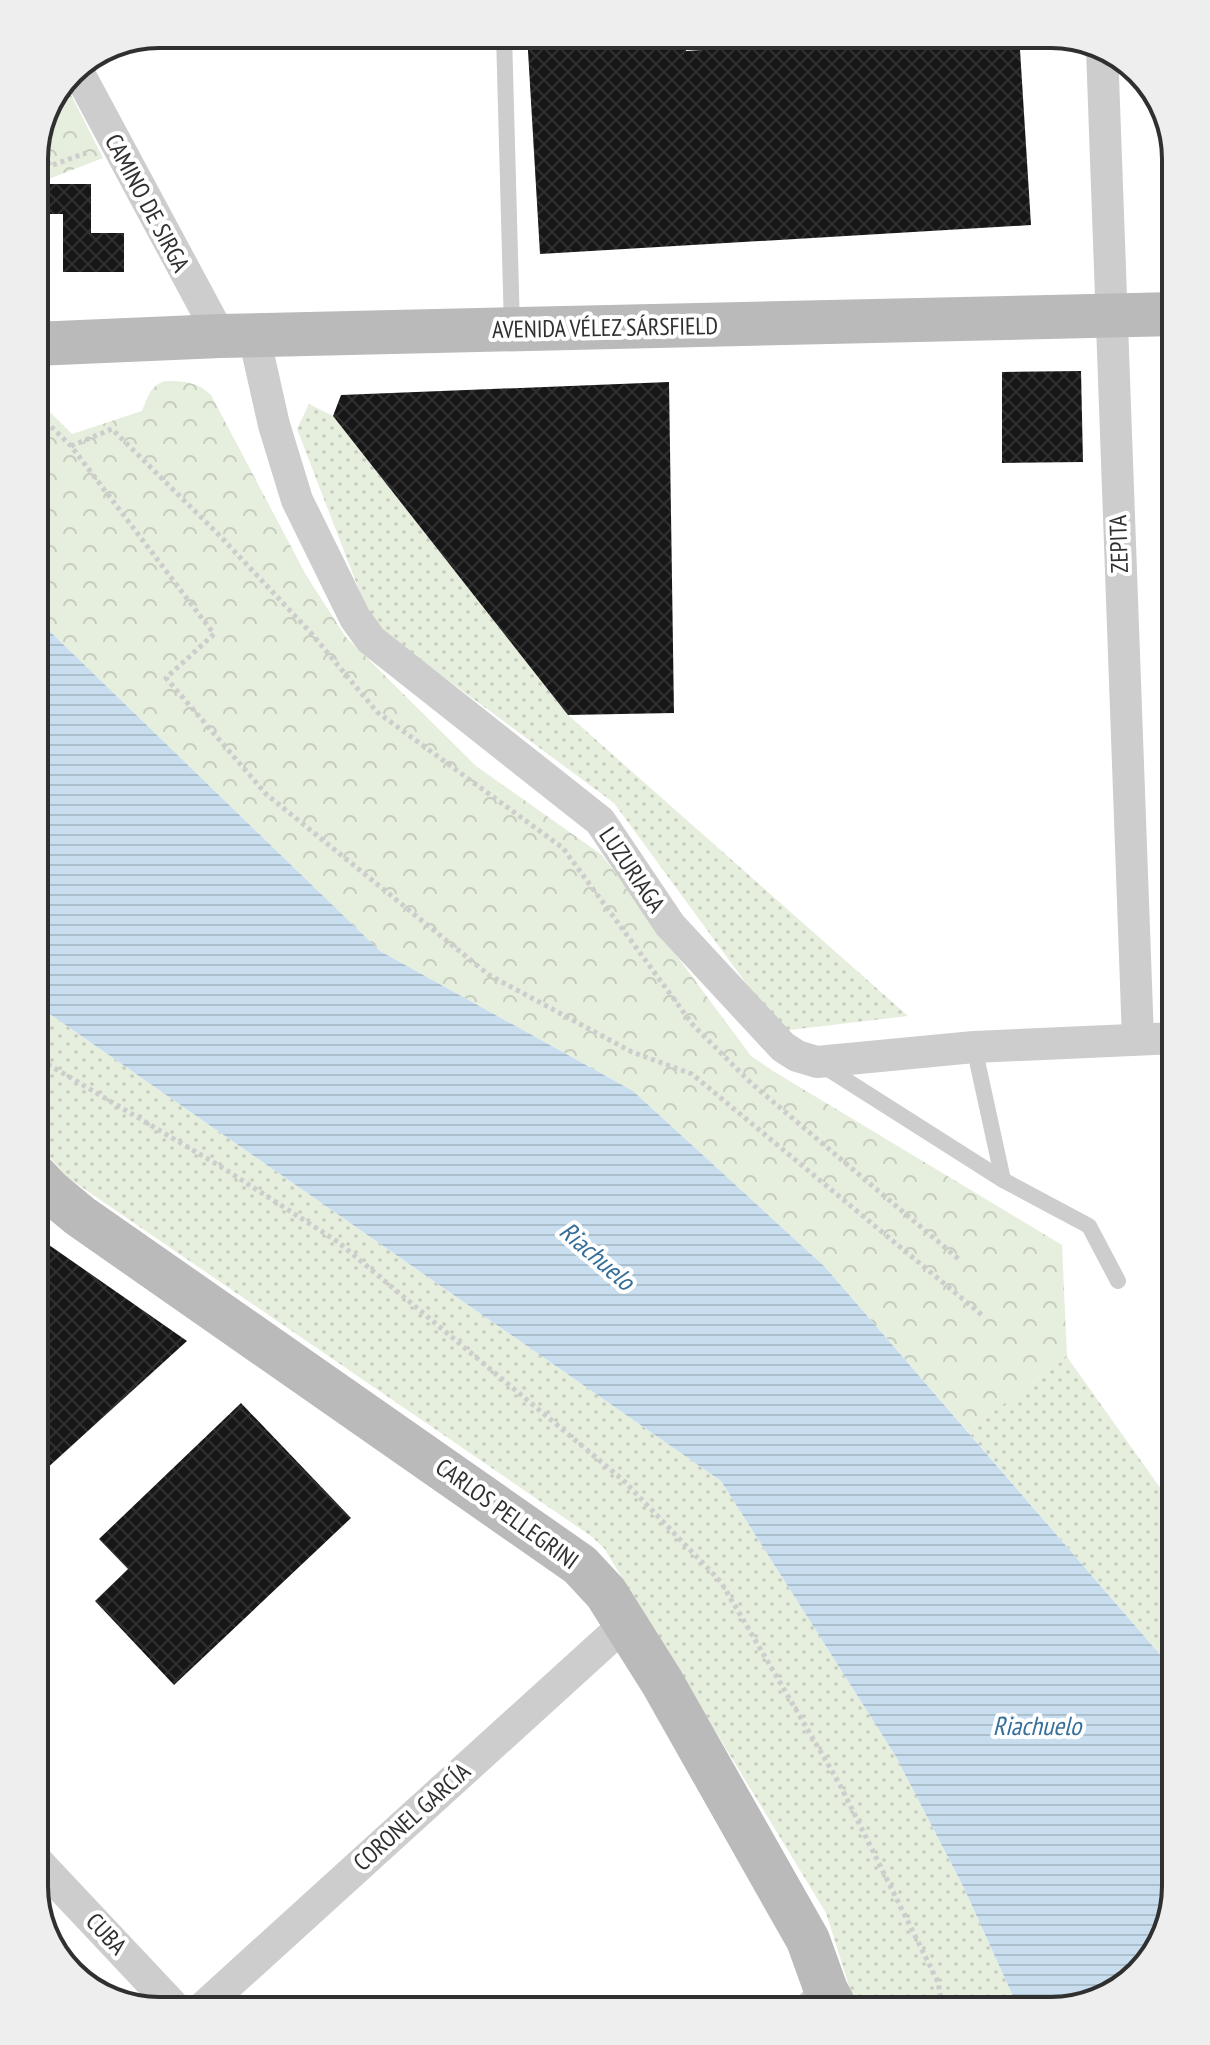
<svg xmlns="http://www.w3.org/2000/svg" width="1210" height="2045" viewBox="0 0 1210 2045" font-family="'PT Sans Narrow',sans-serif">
	<defs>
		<pattern id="grass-dots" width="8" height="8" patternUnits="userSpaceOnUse" patternTransform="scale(2)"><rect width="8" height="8" fill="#e6eedd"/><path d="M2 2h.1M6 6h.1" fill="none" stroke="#c6ccbe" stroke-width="1.8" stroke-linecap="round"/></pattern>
		<pattern id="park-crowns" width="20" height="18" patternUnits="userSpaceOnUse" patternTransform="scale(2)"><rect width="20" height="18" fill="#e6eedd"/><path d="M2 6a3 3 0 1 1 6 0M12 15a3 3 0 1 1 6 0" fill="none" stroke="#c6ccbe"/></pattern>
		<pattern id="water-rules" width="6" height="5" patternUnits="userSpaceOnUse" patternTransform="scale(2)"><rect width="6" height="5" fill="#c8deef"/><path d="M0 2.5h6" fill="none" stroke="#acbfcd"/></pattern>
		<pattern id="building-cross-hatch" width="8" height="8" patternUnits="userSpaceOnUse" patternTransform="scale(2)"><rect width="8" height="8" fill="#171717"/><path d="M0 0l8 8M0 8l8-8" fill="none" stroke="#303030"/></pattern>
	</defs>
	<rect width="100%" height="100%" fill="#fff"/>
	<!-- grass -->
	<g fill="url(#grass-dots)">
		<path d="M309 404 333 416 568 715 908 1016 781 1031 614 803 387 635 366 608 297 429Z"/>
		<path d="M34 1003 721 1481 895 1755 964 1888 1012 1994 1016 2011H857L826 1913 604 1548 591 1536 67 1177 34 1139Z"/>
		<path d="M1067 1357 1176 1510V1673L967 1431Z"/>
	</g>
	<!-- park -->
	<g fill="url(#park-crowns)">
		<path d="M65 83 103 158 41 182 34 216V152Z"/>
		<path d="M166 381C184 381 198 382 211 395L306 575 345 636 476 766 602 855 751 1056 773 1071 1062 1245 1067 1357 967 1431 825 1267 633 1091 380 951 34 616V396L72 434 142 411C148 397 150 385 166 381Z"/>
	</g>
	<!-- water -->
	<path fill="url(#water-rules)" d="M34 616 380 951 633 1091 825 1267 1176 1673V1886L1155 1955 1106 1998 1051 2011H1016L1012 1994 964 1888 895 1755 721 1481 34 1003Z"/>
	<!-- building -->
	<g fill="url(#building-cross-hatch)">
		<path d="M527 34H685L686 51 865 40V34H1019L1031 225 540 254Z"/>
		<path d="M1159 99 1163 104 1176 159V246L1162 230Z"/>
		<path d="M45 184H91V233H124V272H63V214H45Z"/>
		<path d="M1081 371 1083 462 1002 463V372Z"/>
		<path d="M669 382 674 713 568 715 333 416 341 395Z"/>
		<path d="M1160 447H1176V892H1173Z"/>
		<path d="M49 1245 187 1341 34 1480V1258Z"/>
		<path d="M241 1403 351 1518 174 1685 95 1601 128 1569 99 1539Z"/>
	</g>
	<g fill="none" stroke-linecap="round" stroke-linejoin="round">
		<!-- path -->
		<g stroke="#cdcdcd" stroke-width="5" stroke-dasharray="4 4" stroke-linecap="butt">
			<path d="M40 139 50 166 86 153"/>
			<path d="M34 410 71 446 214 634 166 678 266 794 489 975 632 1052 692 1074 982 1315"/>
			<path d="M71 446 112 429 221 537 311 633 377 712 563 848 693 1025 751 1083 961 1261"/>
			<path d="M34 1056 223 1168 338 1242 623 1480 721 1582 839 1783 938 1982 943 2011"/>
		</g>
		<!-- lane -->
		<g stroke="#cdcdcd" stroke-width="16">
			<path d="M504 34 512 328"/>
			<path d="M974 1047 1003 1180"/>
			<path d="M822 1065 1003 1180 1089 1226 1118 1281"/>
		</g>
		<!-- street -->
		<g stroke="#cdcdcd" stroke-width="32">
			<path d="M1102 49 1138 1039"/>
			<path d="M76 68 220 336"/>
			<path d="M254 336 274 425 297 500 355 618 371 640 600 821 670 925 783 1047 797 1056 817 1062 974 1047 1176 1038"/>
			<path d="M34 1858 178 2011"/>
			<path d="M199 2011 625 1624"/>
			<path d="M807 2011 826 1990"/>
		</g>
		<!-- secondary -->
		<g stroke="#bababa" stroke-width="44">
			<path d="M34 344 220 336 1176 314"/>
			<path d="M34 1174 51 1192 80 1216 580 1565 606 1593 662 1682 808 1940 826 1990 837 2011"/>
		</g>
	</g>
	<g text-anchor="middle" stroke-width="8" stroke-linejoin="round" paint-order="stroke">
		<!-- street labels -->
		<g font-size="24" fill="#303030" stroke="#fff">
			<text transform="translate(147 203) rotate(62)" y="8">CAMINO DE SIRGA</text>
			<text transform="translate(605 328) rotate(-1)" y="8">AVENIDA VÉLEZ SÁRSFIELD</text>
			<text transform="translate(1119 544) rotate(-92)" y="8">ZEPITA</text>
			<text transform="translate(632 870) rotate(56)" y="8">LUZURIAGA</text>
			<text transform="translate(507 1514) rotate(36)" y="8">CARLOS PELLEGRINI</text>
			<text transform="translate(412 1817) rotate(-42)" y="8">CORONEL GARCÍA</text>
			<text transform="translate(106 1934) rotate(47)" y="8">CUBA</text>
		</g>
		<!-- water labels -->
		<g font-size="26" font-style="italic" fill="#366f9a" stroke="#fff">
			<text transform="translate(597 1256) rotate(41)" y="9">Riachuelo</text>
			<text x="1037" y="1735">Riachuelo</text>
		</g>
	</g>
	<!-- crop -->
	<path d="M0 0H1210V2045H0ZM159 48H1051A111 111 0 0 1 1162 159V1886A111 111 0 0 1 1051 1997H159A111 111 0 0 1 48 1886V159A111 111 0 0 1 159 48Z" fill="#eee" fill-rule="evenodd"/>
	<path fill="none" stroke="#303030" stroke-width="4" d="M159 48H1051A111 111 0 0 1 1162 159V1886A111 111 0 0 1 1051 1997H159A111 111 0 0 1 48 1886V159A111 111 0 0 1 159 48Z"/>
</svg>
